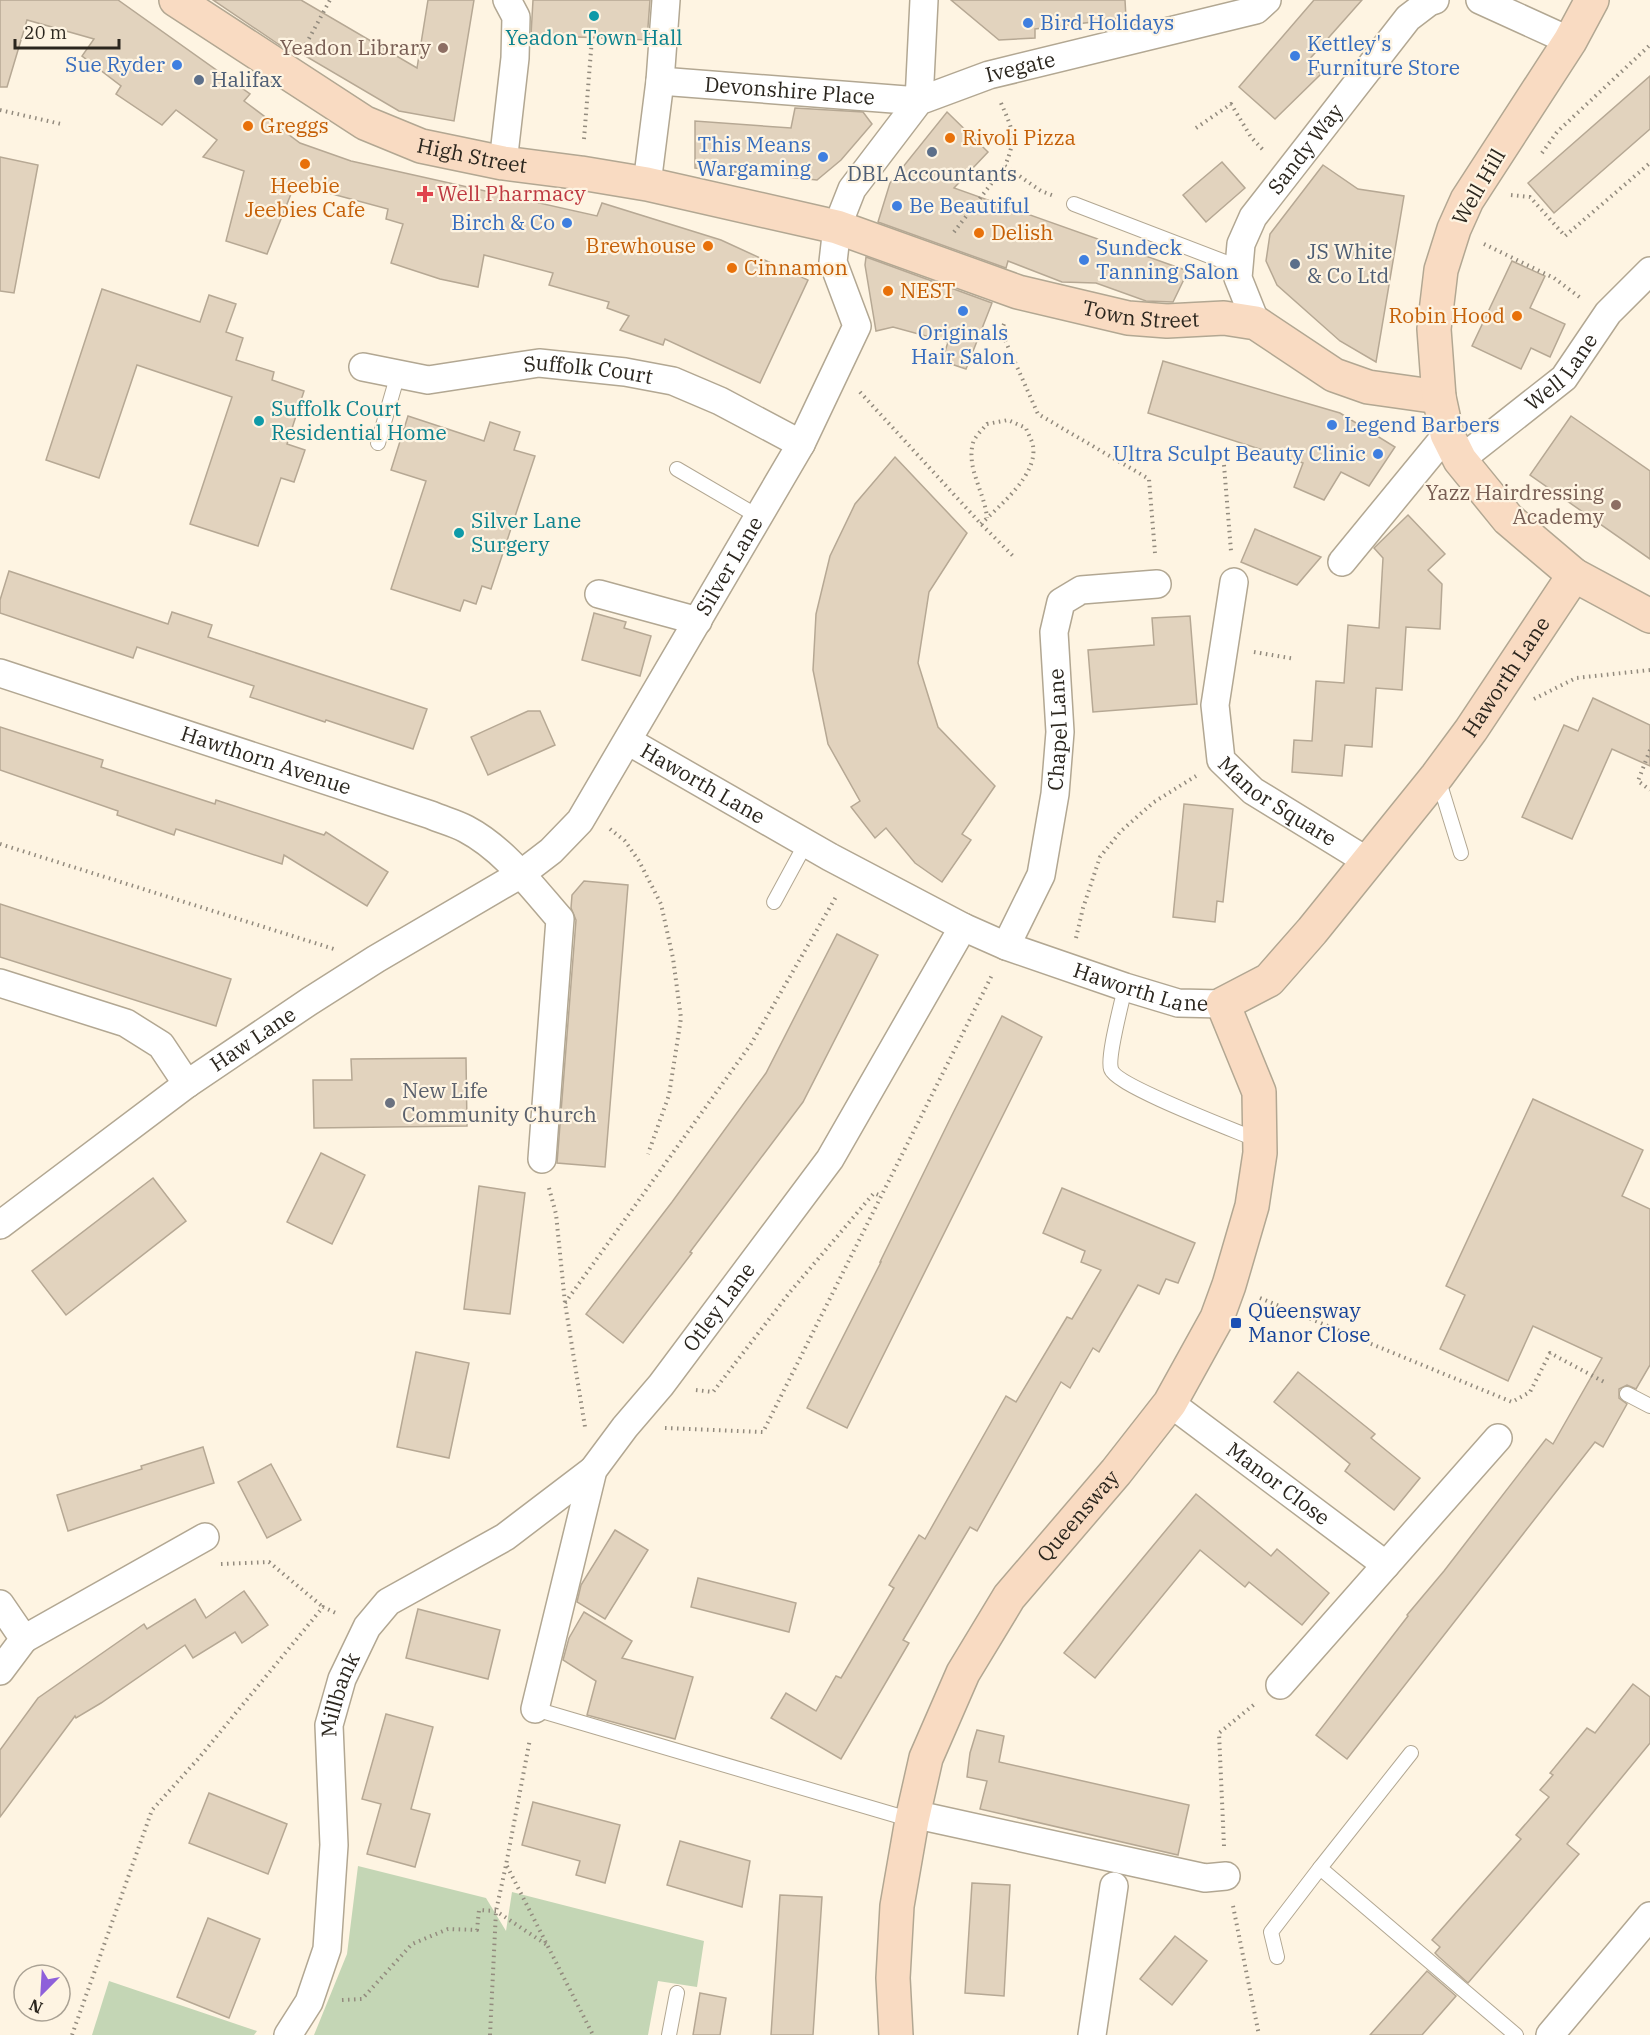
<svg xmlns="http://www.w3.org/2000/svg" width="1650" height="2035" viewBox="0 0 1650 2035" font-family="'IBM Plex Serif',serif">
	<rect width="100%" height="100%" fill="#fef4e2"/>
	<!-- green -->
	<g fill="#c4d6b5">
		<path d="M358 1866 486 1898 506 1931 512 1892 704 1941 697 1987 658 1981 648 2035H314L347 1954Z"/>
		<path d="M109 1981 257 2031 254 2035H92Z"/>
	</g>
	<!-- building -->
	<g fill="#e2d3be" stroke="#b6a894" stroke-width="1.5">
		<path d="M0 0H118L250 94 244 101 300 143 351 161 597 216 602 203 721 240 808 280 760 383 665 339 663 345 620 330 629 316 607 308 609 302 549 285 553 273 484 255 478 287 440 279 391 263 403 224 386 219 388 209 295 184 267 254 226 241 244 171 203 157 217 140 176 110 162 125 116 94 121 86 82 56 94 39 27 20 7 87H0Z"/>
		<path d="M213 0H301L417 68 428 0H474L454 121 399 111 292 48 290 52Z"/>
		<path d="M533 0H650L647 40 531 35Z"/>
		<path d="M951 0H1125L1126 18 1035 29V38L999 40Z"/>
		<path d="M1314 0H1362L1307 62 1321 74 1275 119 1239 87Z"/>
		<path d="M1650 76V129L1554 213 1528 183Z"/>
		<path d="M795 108 863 112 872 124 841 160 817 180 695 168V121L791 128Z"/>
		<path d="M947 112 988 152 954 188 1188 271 1173 302 1146 301 1096 283 1062 282 1008 261 1006 268 878 222 890 183Z"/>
		<path d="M0 157 38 165 14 293 0 291Z"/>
		<path d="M1222 162 1245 188 1206 222 1183 195Z"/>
		<path d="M1323 165 1358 189 1404 196 1376 362 1340 341 1277 285 1266 261 1270 234Z"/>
		<path d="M866 257 992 303 966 369 942 361 948 342 893 327 876 331 865 265Z"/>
		<path d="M1512 261 1545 276 1530 308 1565 324 1550 357 1531 348 1521 369 1472 346Z"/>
		<path d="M102 289 200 322 209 295 236 304 226 332 243 338 236 360 274 372 272 380 304 391 287 444 305 450 294 482 281 478 258 546 190 524 232 397 137 365 99 478 46 460Z"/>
		<path d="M1163 361 1340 413 1395 447 1369 486 1341 472 1324 500 1294 487 1303 463 1148 413Z"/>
		<path d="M408 416 484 441 490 422 520 432 514 450 535 456 491 589 482 586 476 604 464 600 460 611 391 589 426 481 391 470Z"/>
		<path d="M1571 416 1650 471V559L1530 475Z"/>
		<path d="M895 457 967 533 929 592 918 663 938 727 995 786 962 834 971 840 942 882 915 863 886 828 875 838 851 807 860 801 828 744 813 670 816 614 830 556 855 504Z"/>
		<path d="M1408 515 1445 554 1428 570 1442 584 1440 629 1406 627 1402 690 1376 688 1372 747 1345 745 1342 776 1292 772 1294 740 1312 741 1316 681 1344 683 1348 625 1379 628 1383 558 1374 548Z"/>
		<path d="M1255 529 1321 557 1297 585 1260 570 1241 562Z"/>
		<path d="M9 571 168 624 172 612 212 625 208 637 427 709 413 749 326 720 325 722 250 697 254 686 137 647 133 658 0 613V600Z"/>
		<path d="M594 613 626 622 624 628 651 636 640 676 582 660Z"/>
		<path d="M1190 616 1197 704 1093 712 1088 650 1154 645 1152 618Z"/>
		<path d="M1593 698 1650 725V766L1612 749 1572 839 1522 817 1564 725 1578 731Z"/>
		<path d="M528 711H540L555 745 488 775 471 737Z"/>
		<path d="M0 727 103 760 101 767 215 804 216 800 324 835 326 832 388 872 367 906 284 855 282 864 176 829 174 835 117 815 118 811 0 770Z"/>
		<path d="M1184 804 1233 809 1223 902 1217 901 1215 922 1173 917Z"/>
		<path d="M584 881 628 885 605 1167 557 1163 576 920 571 908 572 895Z"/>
		<path d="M0 904 231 979 216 1026 0 957Z"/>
		<path d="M837 934 878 955 803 1102 690 1252 692 1253 623 1343 586 1314 672 1202 766 1073Z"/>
		<path d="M1002 1016 1042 1037 847 1428 807 1408 881 1262H880L952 1115Z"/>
		<path d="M466 1058 467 1126 314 1128 313 1080H352L351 1059Z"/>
		<path d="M1533 1099 1643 1150 1622 1196 1650 1209V1365L1636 1389 1627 1385 1619 1389V1398L1627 1404 1603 1447 1595 1442 1347 1759 1316 1735 1408 1616 1407 1615 1444 1571 1546 1439 1553 1444 1602 1358 1533 1326 1508 1381 1440 1349 1465 1295 1446 1286Z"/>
		<path d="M321 1153 365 1175 332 1244 287 1222Z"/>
		<path d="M153 1178 186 1221 66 1315 32 1271Z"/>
		<path d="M479 1186 525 1193 510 1314 464 1309Z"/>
		<path d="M1062 1188 1195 1243 1178 1283 1166 1279 1159 1294 1138 1285 1099 1352 1093 1348 1070 1388 1061 1382 977 1531 970 1527 903 1640 909 1643 841 1759 771 1718 786 1693 816 1711 836 1676 841 1678 894 1588 889 1585 919 1535 925 1539 1006 1396 1016 1402 1067 1317 1072 1319 1101 1270 1081 1262 1085 1251 1043 1233Z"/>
		<path d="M416 1352 469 1363 449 1458 397 1447Z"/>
		<path d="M1298 1372 1375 1434 1371 1438 1420 1478 1394 1510 1345 1471 1350 1464 1274 1402Z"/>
		<path d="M203 1447 214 1483 68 1531 57 1495 142 1469 141 1466Z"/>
		<path d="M271 1464 301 1520 267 1538 238 1482Z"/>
		<path d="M1196 1494 1271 1556 1277 1549 1329 1593 1302 1625 1249 1582 1245 1587 1200 1550 1095 1678 1064 1653Z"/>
		<path d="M615 1530 648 1550 605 1619 577 1602 581 1585Z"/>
		<path d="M698 1578 796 1603 789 1632 691 1607Z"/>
		<path d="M244 1591 268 1625 242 1643 235 1632 193 1658 185 1645 101 1703 76 1718 75 1716 0 1817V1750L38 1698 144 1624 147 1629 195 1599 206 1618Z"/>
		<path d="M418 1609 500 1630 488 1679 406 1658Z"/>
		<path d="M584 1612 632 1641 622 1658 693 1677 675 1739 587 1715 596 1681 563 1660 569 1638Z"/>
		<path d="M1633 1684 1650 1697V1743L1567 1844 1579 1854 1468 1983 1439 1957 1435 1953 1440 1947 1432 1940 1521 1839 1516 1835 1549 1797 1540 1790 1553 1775 1550 1773 1587 1728 1595 1733Z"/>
		<path d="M386 1714 433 1727 411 1809 430 1814 415 1867 367 1854 381 1804 362 1799Z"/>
		<path d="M977 1730 1004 1736 999 1762 1189 1805 1178 1855 980 1809 987 1781 967 1777 970 1753Z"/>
		<path d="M209 1793 287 1824 268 1874 189 1843Z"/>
		<path d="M533 1802 620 1825 605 1883 576 1875 580 1861 522 1845Z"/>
		<path d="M680 1841 750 1861 742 1907 667 1885Z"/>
		<path d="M972 1883 1010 1885 1004 1996 965 1993Z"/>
		<path d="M780 1895 822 1897 813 2035H771Z"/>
		<path d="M208 1918 260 1939 229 2018 177 1997Z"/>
		<path d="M1175 1936 1207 1961 1172 2005 1140 1979Z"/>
		<path d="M1427 1971 1456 1996 1422 2035H1370Z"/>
		<path d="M700 1993 726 1998 720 2035H693Z"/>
	</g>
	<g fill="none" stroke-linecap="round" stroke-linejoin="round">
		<defs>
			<g id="lane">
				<path d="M1074 204 1238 267"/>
				<path d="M378 443 398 374"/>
				<path d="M677 469 759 517"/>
				<path d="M1438 778 1461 853"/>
				<path d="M774 902 806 843"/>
				<path d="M1125 987C1122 1003 1107 1056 1111 1069 1116 1086 1237 1131 1260 1141"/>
				<path d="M1627 1394 1650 1406"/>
				<path d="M535 1709 912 1820"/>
				<path d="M1411 1753 1320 1868 1516 2035"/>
				<path d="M1277 1957 1271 1932 1320 1868"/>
				<path d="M669 2035 677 1993"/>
			</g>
			<g id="street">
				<path d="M1480 0 1570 41"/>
				<path id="s1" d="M660 81 919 101 924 0"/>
				<path d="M503 163 515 58 516 17 507 0"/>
				<path d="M647 184 660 81 666 0"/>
				<path id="s2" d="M1256 323 1238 278 1241 244 1253 217 1408 18 1429 2 1435 0"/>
				<path id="s3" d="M363 367 428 380 539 363 625 372 673 381 720 401 801 444"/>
				<path id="s4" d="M1460 460 1564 378 1608 313 1650 271"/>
				<path d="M1342 562 1447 434"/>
				<path id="s5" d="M1234 582 1215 705 1221 760 1253 791 1367 861"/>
				<path d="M599 594 698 621"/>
				<path id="s6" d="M0 673 431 815C442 820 455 823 466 829 504 849 532 887 560 919L542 1159"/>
				<path id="s7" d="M628 741 830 857 963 927 1006 946 1125 987 1178 1003 1223 1004"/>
				<path id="s8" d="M1006 946 1041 875 1055 794 1060 732 1054 632 1061 602 1081 590 1157 584"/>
				<path d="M0 983 126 1023 161 1045 187 1084"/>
				<path id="s9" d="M0 1225 187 1084 310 1001 376 959 521 874 551 851 580 821 801 444 857 326 833 262 837 227 852 189 919 101 989 75 1256 10 1267 0"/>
				<path id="s10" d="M1170 1403 1386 1565"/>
				<path d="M0 1604 24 1639 0 1671"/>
				<path d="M24 1639 205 1537"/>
				<path d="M1280 1685 1498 1438"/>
				<path id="s11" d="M535 1709 593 1470 625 1427 661 1385 830 1159 963 927"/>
				<path d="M913 1814 1205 1878 1226 1876"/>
				<path id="s12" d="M288 2035 309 2002 327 1949 334 1845 329 1725 342 1679 367 1627 388 1602 505 1537 593 1470"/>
				<path d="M1092 2035 1114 1886"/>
				<path d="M1550 2035 1650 1916"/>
			</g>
			<g id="secondary">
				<path id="s13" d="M176 0 365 123 421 146 503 163 581 173 647 184 837 227 1018 292 1128 318 1167 321 1224 318 1256 323 1334 375 1368 387 1439 397"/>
				<path d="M1592 0 1570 41 1467 200 1454 229 1441 270 1434 329 1439 397 1447 434 1460 460 1508 519 1574 575 1650 616"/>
				<path id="s14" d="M896 2035 893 1978 897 1906 912 1820 926 1758 963 1673 1009 1597 1116 1472 1170 1403 1217 1318 1229 1285 1252 1206 1260 1153 1259 1092 1223 1004 1269 980 1312 931 1437 776 1471 730 1574 575"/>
			</g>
		</defs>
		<!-- lane casing -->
		<use href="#lane" stroke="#b2a792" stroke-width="16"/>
		<!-- street casing -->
		<use href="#street" stroke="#b2a792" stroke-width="30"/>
		<!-- secondary casing -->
		<use href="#secondary" stroke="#b2a792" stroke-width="36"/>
		<!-- path -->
		<g stroke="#938b7e" stroke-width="4" stroke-dasharray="1.5 4.5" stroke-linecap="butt">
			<path d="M306 44 330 0"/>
			<path d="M1001 103C1013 131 1017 136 1005 166L1041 191 1054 196"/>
			<path d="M0 110 61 124"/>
			<path d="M1196 128 1231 104 1251 137 1265 152"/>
			<path d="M584 139 592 38"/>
			<path d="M1542 153 1557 132 1650 45"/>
			<path d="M1511 195 1530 197 1565 236 1650 163"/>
			<path d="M954 232 1005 166"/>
			<path d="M1484 244 1554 278 1582 299"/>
			<path d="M1004 324 1001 331 1038 414 1149 479 1155 553"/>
			<path d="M860 392 981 524 1015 558"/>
			<path d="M1224 465 1231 551"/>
			<path d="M981 524C999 506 1038 475 1033 446 1032 440 1028 434 1026 428L1008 420 987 424C983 429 975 436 973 443 966 468 985 493 987 518"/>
			<path d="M1254 652 1295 659"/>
			<path d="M1534 699 1576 678 1650 670"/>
			<path d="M1650 750 1638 781 1650 790"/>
			<path d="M610 829 625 841 639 861 661 904 673 958 681 1018 669 1095 648 1154"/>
			<path d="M0 844 334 949"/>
			<path d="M1076 938 1083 908 1100 857 1121 831 1154 802 1196 776"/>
			<path d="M549 1188 556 1214 565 1303 585 1427"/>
			<path d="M1260 1298 1512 1402 1530 1392 1550 1353 1606 1383"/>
			<path d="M565 1303 751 1044 837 895"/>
			<path d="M696 1390 713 1392 790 1292 874 1193 881 1196"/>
			<path d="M665 1428 763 1432 993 973"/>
			<path d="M221 1564 269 1562 323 1607"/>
			<path d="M1224 1846 1219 1733 1256 1703"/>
			<path d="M507 1866 593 2035"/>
			<path d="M1233 1906 1259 2035"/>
			<path d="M342 2000 362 1999 412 1944 448 1929 477 1930 479 1910 496 1911 547 1945"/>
			<path d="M72 2035 152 1810 198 1759 323 1607 338 1614"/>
			<path d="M490 2035 496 1911 506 1865 530 1739"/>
		</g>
		<!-- lane -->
		<use href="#lane" stroke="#fff" stroke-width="14"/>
		<!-- street -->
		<use href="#street" stroke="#fff" stroke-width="27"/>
		<!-- secondary -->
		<use href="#secondary" stroke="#f9dbc2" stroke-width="33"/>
	</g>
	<!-- markers -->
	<g fill="#0f9aa8" stroke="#fef4e2" stroke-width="2">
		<circle cx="594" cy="16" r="6"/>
		<circle cx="259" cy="421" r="6"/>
		<circle cx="459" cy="533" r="6"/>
	</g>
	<g fill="#3f7fe0" stroke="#fef4e2" stroke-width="2">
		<circle cx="1028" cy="23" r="6"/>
		<circle cx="1295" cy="56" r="6"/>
		<circle cx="177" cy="65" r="6"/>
		<circle cx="823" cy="157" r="6"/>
		<circle cx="897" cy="206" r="6"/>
		<circle cx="567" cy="223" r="6"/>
		<circle cx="1084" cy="260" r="6"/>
		<circle cx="963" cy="311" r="6"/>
		<circle cx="1332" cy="425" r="6"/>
		<circle cx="1378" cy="454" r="6"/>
	</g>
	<g fill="#8d6e63" stroke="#fef4e2" stroke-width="2">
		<circle cx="443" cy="48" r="6"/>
		<circle cx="1616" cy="505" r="6"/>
	</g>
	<g fill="#5c6f8a" stroke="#fef4e2" stroke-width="2">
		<circle cx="199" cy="80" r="6"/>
		<circle cx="932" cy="152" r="6"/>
		<circle cx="1295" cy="264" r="6"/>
	</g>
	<g fill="#e8710a" stroke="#fef4e2" stroke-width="2">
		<circle cx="248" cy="126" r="6"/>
		<circle cx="950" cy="138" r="6"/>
		<circle cx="305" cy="164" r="6"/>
		<circle cx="979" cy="233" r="6"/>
		<circle cx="708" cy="246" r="6"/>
		<circle cx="732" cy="268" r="6"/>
		<circle cx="888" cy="291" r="6"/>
		<circle cx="1517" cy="316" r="6"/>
	</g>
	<path fill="#e0444e" stroke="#fef4e2" stroke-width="2" d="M422 185h6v6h6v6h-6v6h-6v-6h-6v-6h6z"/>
	<circle fill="#6b7280" stroke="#fef4e2" stroke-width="2" cx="390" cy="1103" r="6"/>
	<rect fill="#1a4fb4" stroke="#fef4e2" stroke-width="2" x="1230" y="1317" width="12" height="12" rx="3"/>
	<g text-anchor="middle" stroke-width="4.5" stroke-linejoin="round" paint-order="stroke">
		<!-- shop labels -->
		<g font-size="21" fill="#366cbe" stroke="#fef4e2" text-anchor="start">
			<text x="1040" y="30">Bird Holidays</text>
			<text x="1307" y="51">Kettley's<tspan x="1307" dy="24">Furniture Store</tspan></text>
			<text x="165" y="72" text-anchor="end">Sue Ryder</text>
			<text x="811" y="152" text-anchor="end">This Means<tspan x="811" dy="24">Wargaming</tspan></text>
			<text x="909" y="213">Be Beautiful</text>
			<text x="555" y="230" text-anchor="end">Birch &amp; Co</text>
			<text x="1096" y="255">Sundeck<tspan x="1096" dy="24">Tanning Salon</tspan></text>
			<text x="963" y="340" text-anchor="middle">Originals<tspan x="963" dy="24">Hair Salon</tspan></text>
			<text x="1344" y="432">Legend Barbers</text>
			<text x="1366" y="461" text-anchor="end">Ultra Sculpt Beauty Clinic</text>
		</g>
		<!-- culture labels -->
		<g font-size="21" fill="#0d838f" stroke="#fef4e2" text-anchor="start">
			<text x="594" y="45" text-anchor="middle">Yeadon Town Hall</text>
			<text x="271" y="416">Suffolk Court<tspan x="271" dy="24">Residential Home</tspan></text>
			<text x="471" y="528">Silver Lane<tspan x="471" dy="24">Surgery</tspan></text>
		</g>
		<!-- education labels -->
		<g font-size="21" fill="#785e54" stroke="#fef4e2" text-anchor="end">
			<text x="431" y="55">Yeadon Library</text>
			<text x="1604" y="500">Yazz Hairdressing<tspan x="1604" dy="24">Academy</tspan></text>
		</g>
		<!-- street labels -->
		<g font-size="21" fill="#2b261e" stroke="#fef4e2">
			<text dy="7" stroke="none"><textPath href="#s9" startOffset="1638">Ivegate</textPath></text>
			<text dy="7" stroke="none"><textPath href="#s1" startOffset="130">Devonshire Place</textPath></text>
			<text dy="7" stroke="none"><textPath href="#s2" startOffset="198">Sandy Way</textPath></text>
			<text dy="7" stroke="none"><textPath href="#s13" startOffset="338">High Street</textPath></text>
			<text transform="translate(1479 187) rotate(-60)" y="7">Well Hill</text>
			<text dy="7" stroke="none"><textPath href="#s13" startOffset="1028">Town Street</textPath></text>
			<text dy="7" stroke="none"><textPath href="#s4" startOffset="135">Well Lane</textPath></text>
			<text dy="7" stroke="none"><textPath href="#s3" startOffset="228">Suffolk Court</textPath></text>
			<text dy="7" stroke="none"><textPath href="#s9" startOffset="1004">Silver Lane</textPath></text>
			<text dy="7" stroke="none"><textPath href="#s14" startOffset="1575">Haworth Lane</textPath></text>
			<text dy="7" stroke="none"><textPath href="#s8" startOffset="226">Chapel Lane</textPath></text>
			<text dy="7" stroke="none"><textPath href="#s6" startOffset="280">Hawthorn Avenue</textPath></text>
			<text dy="7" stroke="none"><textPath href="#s7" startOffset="86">Haworth Lane</textPath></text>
			<text dy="7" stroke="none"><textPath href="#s5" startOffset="250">Manor Square</textPath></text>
			<text dy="7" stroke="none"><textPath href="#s7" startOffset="572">Haworth Lane</textPath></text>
			<text dy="7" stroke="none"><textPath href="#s9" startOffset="314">Haw Lane</textPath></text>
			<text dy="7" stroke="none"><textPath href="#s11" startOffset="452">Otley Lane</textPath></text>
			<text dy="7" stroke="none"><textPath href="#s10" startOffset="135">Manor Close</textPath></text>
			<text dy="7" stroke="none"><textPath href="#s14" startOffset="568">Queensway</textPath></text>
			<text dy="7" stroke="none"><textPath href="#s12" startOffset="351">Millbank</textPath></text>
		</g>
		<!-- service labels -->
		<g font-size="21" fill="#4e5e75" stroke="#fef4e2" text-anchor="start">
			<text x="211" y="87">Halifax</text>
			<text x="932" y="181" text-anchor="middle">DBL Accountants</text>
			<text x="1307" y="259">JS White<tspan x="1307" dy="24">&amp; Co Ltd</tspan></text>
		</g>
		<!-- food labels -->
		<g font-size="21" fill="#c56008" stroke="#fef4e2" text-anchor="start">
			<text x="260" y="133">Greggs</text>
			<text x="962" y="145">Rivoli Pizza</text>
			<text x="305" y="193" text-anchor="middle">Heebie<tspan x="305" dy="24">Jeebies Cafe</tspan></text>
			<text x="991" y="240">Delish</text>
			<text x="696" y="253" text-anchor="end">Brewhouse</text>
			<text x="744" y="275">Cinnamon</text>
			<text x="900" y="298">NEST</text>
			<text x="1505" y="323" text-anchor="end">Robin Hood</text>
		</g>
		<!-- health labels -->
		<g font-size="21" fill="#be3a42" stroke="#fef4e2" text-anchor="start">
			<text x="437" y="201">Well Pharmacy</text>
		</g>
		<!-- worship labels -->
		<g font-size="21" fill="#5b616d" stroke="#fef4e2" text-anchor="start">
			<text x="402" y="1098">New Life<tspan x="402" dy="24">Community Church</tspan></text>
		</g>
		<!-- transit labels -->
		<g font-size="21" fill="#164399" stroke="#fef4e2" text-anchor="start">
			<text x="1248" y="1318">Queensway<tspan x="1248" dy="24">Manor Close</tspan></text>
		</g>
	</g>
	<!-- north arrow -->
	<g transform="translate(42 1993) rotate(204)"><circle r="28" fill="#fef4e2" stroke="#aaa294" stroke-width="1.5"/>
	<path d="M0-4.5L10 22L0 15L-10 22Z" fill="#8e60da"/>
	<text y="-9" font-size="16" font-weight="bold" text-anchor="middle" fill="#2b261e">N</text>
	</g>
	<!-- scale -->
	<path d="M15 39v9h104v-9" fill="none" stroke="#2b261e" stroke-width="3"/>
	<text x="24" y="39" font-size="18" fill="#2b261e" stroke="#fef4e2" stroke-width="4.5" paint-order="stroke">20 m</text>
</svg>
